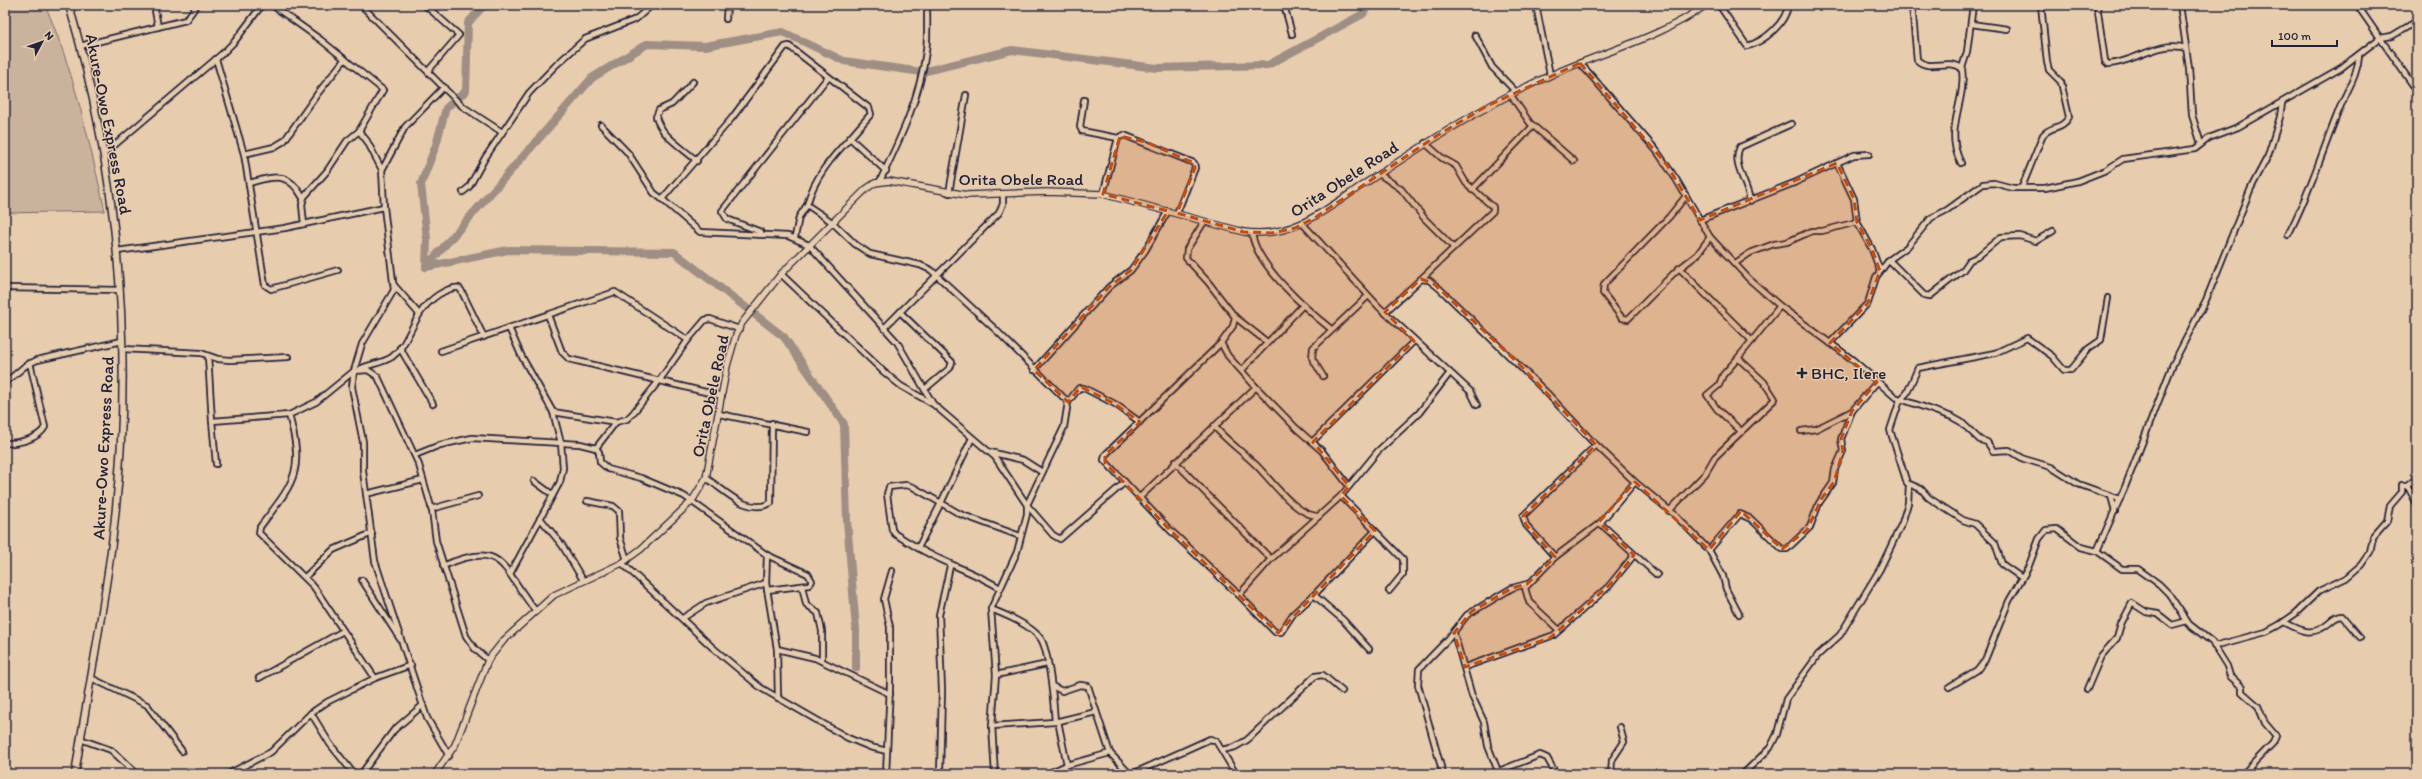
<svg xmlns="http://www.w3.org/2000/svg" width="2422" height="779" viewBox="0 0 2422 779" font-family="Itim,sans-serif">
	<rect width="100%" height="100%" fill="#e7ccae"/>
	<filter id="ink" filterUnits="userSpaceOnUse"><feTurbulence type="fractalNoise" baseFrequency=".025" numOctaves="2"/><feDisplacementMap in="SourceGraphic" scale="8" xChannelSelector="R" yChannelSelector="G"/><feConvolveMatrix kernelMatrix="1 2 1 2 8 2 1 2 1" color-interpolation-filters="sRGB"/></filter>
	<g filter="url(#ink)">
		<!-- green -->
		<path fill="#cab39d" stroke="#766a6c" d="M5 5H45C74 71 89 141 105 211L5 213Z"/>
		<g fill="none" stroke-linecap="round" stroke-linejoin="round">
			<!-- river -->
			<g stroke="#9e8e84" stroke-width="8">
				<path d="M484 5 468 23 466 91 446 108 436 145 421 184 427 239 426 267 508 250 674 252 784 337 844 424 847 521 856 629V668"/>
				<path d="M426 267 592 78 647 44 705 46 783 32 844 61 922 72 1012 50 1157 68 1268 65 1363 14 1368 5"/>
			</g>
			<defs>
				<g id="minor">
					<path d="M154 5 158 27"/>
					<path d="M272 5 321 40 383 90 359 131 347 141 327 171 304 197 302 205 304 224"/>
					<path d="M361 5 462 106 502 132"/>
					<path d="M425 5 459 35 428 71"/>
					<path d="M1284 5 1292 34"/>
					<path d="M1536 5 1550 75"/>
					<path d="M1719 5 1747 46C1764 42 1786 23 1788 5"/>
					<path d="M1912 5 1917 60C1930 72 1946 58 1962 68"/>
					<path d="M2097 5 2105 61 2108 64C2134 63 2158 40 2186 48"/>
					<path d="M2180 5 2189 68 2192 115 2201 144"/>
					<path d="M2357 5 2417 91"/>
					<path d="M726 19 727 5"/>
					<path d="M1971 24 2007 29"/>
					<path d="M1475 35 1492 67 1515 91"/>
					<path d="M80 46 186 20 197 5"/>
					<path d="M216 59 244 154 265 285 271 289 338 270"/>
					<path d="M1580 63 1656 150 1676 179 1710 237 1749 279 1780 306 1853 360 1895 397 1952 417 1961 422 1980 440 1987 442 1993 451 2009 450 2024 459 2051 467 2078 484 2120 499"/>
					<path d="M1962 68 1967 52 1973 5"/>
					<path d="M693 82 672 104 659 110 656 117C661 136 683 148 697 161"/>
					<path d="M444 87 405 127 382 170 384 207 394 290 362 344 354 371 352 387 363 442V471L375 561 427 718 449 756"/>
					<path d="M1510 94 1530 123 1574 161"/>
					<path d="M1084 100 1080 127 1082 131 1118 138"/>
					<path d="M601 125 628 153 654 193 662 199 732 118 785 47 789 46 869 108 871 114 850 138 886 171"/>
					<path d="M359 131 367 141 382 170"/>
					<path d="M850 138C831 158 814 178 807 205L832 222 855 244 870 254 920 265 931 270 997 331 1068 402 1064 427 1027 505 1053 535 1060 539 1125 482"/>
					<path d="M104 154 223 53 235 41 262 5"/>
					<path d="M244 154 274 147 284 141 318 93 345 59"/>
					<path d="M1837 163 1854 199 1857 222 1872 249 1880 271"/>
					<path d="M1961 163C1943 129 1967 102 1962 68"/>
					<path d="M1379 174 1401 189 1425 219 1454 248"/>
					<path d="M880 181C900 139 920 98 926 51 928 36 927 20 927 5"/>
					<path d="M249 183C276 176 288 171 303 198"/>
					<path d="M2022 187 2043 135C2050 126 2063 129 2069 117L2061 82 2049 70 2047 62 2041 5"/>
					<path d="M1472 190 1533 126"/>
					<path d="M463 192 469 187 485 158 529 93 556 65 585 39 636 19 652 5"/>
					<path d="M949 193 966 95"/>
					<path d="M1103 194 1118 138 1124 135 1194 163 1195 168 1177 213"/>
					<path d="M1686 196 1669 217 1604 284 1603 293 1622 318 1628 319 1676 271 1697 255 1710 237"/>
					<path d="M662 199 700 232 788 236 809 245 897 342 933 404 995 457 1027 505V514L1017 552 991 609 996 675 992 726 995 774"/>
					<path d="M1750 201C1748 183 1731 165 1740 147L1791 124"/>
					<path d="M1700 220 1794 183 1854 155 1869 154"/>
					<path d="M1204 222 1187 249 1186 258 1208 282 1235 317 1233 326 1221 343 1105 455 1104 460 1170 530 1239 595 1275 632H1281L1293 614 1314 595 1343 620 1369 649"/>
					<path d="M1303 224 1379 307 1470 391 1477 405"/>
					<path d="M761 232 727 219 722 211 828 77"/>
					<path d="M1252 233C1255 264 1307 310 1331 329"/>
					<path d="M2288 235C2309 195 2322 152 2339 110 2346 91 2358 76 2359 55"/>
					<path d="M795 237 799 217 807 205"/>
					<path d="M117 251 285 228 384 207"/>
					<path d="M1889 260 1924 295 1930 296 1963 270 1970 260 1977 257 2001 237 2020 236 2036 241 2053 231"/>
					<path d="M1734 264 1750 253 1774 244 1787 242 1812 231H1822L1857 222"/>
					<path d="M1679 268 1752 341"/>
					<path d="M781 274 884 372 901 386 933 404"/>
					<path d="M1421 279 1493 211V207L1466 183 1456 166 1442 158 1425 143"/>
					<path d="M394 285 419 314"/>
					<path d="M5 288 120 290"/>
					<path d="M900 312 952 362 950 368 925 389"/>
					<path d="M1385 312 1421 279 1429 280 1439 288 1547 393 1591 440 1635 482 1674 514 1709 550 1723 576 1726 589 1739 614"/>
					<path d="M548 315 562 352 569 359 722 396"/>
					<path d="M1235 317 1267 342"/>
					<path d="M885 327 999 213 1003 204V195"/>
					<path d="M509 328 522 357 553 412 561 443 563 468 560 482 510 574"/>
					<path d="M1221 343 1228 356 1256 387 1296 428 1322 451 1349 486"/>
					<path d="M1830 343 1868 303 1876 277 1889 260 1907 247 1931 218 1947 210 1983 184 1994 183 2013 188H2045L2078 181 2106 170 2123 159 2195 149 2209 138 2238 127 2341 68 2380 38 2392 36 2417 21"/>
					<path d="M400 348 433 404"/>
					<path d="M123 349 201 353 218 359 230 360 288 357"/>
					<path d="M441 351 615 292 688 340"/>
					<path d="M208 356 212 421 289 415 316 402 354 371 368 370 378 377 419 465 432 510 436 541 466 636 475 649 488 660"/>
					<path d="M1738 358 1723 375 1719 385 1707 395 1717 409 1742 432"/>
					<path d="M360 369C370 364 383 363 392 357 413 341 412 307 445 291 450 289 454 287 459 288L461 290 484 337"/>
					<path d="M1034 370 1109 287 1131 270 1145 251 1168 211"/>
					<path d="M1242 370 1303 305"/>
					<path d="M1323 376 1312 358 1313 348 1368 296"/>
					<path d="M5 383 25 366 37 360 122 341"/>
					<path d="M1068 402 1079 388H1084L1115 404 1140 422"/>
					<path d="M553 412 616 422"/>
					<path d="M719 414 808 432"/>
					<path d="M289 415C305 473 294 482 260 527L259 533 314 587 375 678"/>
					<path d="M212 421 216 464"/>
					<path d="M1214 426C1228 442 1240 450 1255 464 1270 478 1296 517 1319 516L1341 496 1378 451 1419 413 1449 374"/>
					<path d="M1801 431 1816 429 1852 411 1877 382"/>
					<path d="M972 438 941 503 918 548C944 563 974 572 1000 588"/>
					<path d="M1312 442 1414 341"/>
					<path d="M5 443C17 444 39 439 45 427L30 363"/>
					<path d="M596 448 616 422 627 419 633 413 659 381 688 340 705 320 710 319 739 329"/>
					<path d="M990 452 1023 460 1042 472"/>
					<path d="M415 455 440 445 472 438 580 444 596 448 599 452 600 462 608 469 641 478 684 496 767 555 766 583 777 649 778 698"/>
					<path d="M1175 462 1271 559"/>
					<path d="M2417 477 2407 485 2417 504"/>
					<path d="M706 478C726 491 746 515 771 503L772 423"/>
					<path d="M534 481 553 495"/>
					<path d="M366 494 423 480"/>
					<path d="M1341 496 1403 559V574L1389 591"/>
					<path d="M2111 496 2115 511"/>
					<path d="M1139 498 1256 387"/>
					<path d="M587 501 613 506 619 511 620 538 627 560"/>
					<path d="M431 509 478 496"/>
					<path d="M1669 511 1705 474 1715 457 1775 399 1764 382 1738 358 1780 306"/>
					<path d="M540 518 562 545 583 580"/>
					<path d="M1600 523 1657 575"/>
					<path d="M918 548 895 534 892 530 887 494 889 487 906 485 913 487 960 514 1020 536"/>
					<path d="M1709 550 1740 514 1751 519 1782 549H1787L1810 527 1819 503 1833 483 1835 469 1843 451 1841 439 1852 411"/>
					<path d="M2097 551 2125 487 2173 364 2206 300 2251 188 2268 156 2280 117 2282 103"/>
					<path d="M1555 557 1526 525 1523 516 1596 445"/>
					<path d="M622 563 712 647 761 688 848 738 870 747 887 751"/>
					<path d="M443 566C504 539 501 567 535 610"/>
					<path d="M305 577 333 550 372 533"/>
					<path d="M2022 578 2002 564 1995 543 1975 524 1963 520 1929 498 1921 489 1907 483 1890 430 1900 400 1907 393 1918 368 1995 353 2027 338 2052 356 2064 370H2071L2088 349 2101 340 2108 298"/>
					<path d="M362 580 400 639"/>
					<path d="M802 586 806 604 818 613 822 631V661"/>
					<path d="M767 590 809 585 812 581 808 574 767 555"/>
					<path d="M1239 595 1271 559 1319 516"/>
					<path d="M1314 595 1375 531"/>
					<path d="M991 609C1006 615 1031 625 1041 639 1049 651 1054 705 1055 722"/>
					<path d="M683 618 706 603 766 583"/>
					<path d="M2284 622C2301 631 2312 637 2328 624 2333 620 2336 616 2342 616L2360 637"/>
					<path d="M1559 630 1529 602 1525 588 1555 557 1600 523 1635 482"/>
					<path d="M1454 633 1472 696 1484 722 1488 746 1498 771"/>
					<path d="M2214 646 2266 632 2279 625 2295 614 2319 591 2346 578 2361 565 2370 552 2373 537 2387 521 2390 506 2402 492V485H2407"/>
					<path d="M777 649 815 658 890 694"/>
					<path d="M1465 667 1554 635 1609 586 1634 555"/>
					<path d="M996 675 1047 664"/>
					<path d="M91 678 147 705 182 751"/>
					<path d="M259 678 343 631"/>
					<path d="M1052 686 1062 691 1080 685 1088 686 1110 753 1130 774"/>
					<path d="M1949 687 1977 670 1985 660 2009 601 2028 568 2039 539 2046 530 2057 529 2081 547 2097 551 2122 569H2138L2159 584 2169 594 2189 624 2212 642 2227 666 2230 676 2242 687V692L2258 706 2265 723 2276 736 2273 743 2243 774"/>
					<path d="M2087 689 2101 656 2117 638 2121 624 2132 603 2146 612 2158 614 2172 625 2187 621"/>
					<path d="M311 713 330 744 354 774"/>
					<path d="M1058 721 1067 765"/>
					<path d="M992 726 1055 722 1096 712"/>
					<path d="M80 739 111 750 137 774"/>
					<path d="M1222 750 1235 747 1247 740 1315 676 1323 675 1342 691"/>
					<path d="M228 774 271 752 311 713 327 702 375 678 411 665"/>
					<path d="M361 774 394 730 423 705"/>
					<path d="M886 774 890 686V627L884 599 892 571"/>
					<path d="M940 774 942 691 939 615 950 566"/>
					<path d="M1047 774 1067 765 1110 753"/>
					<path d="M1132 774 1210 739 1216 741 1236 774"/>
					<path d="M1443 774 1418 685 1419 669 1449 638 1467 615 1512 588 1527 584"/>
					<path d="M1491 774 1540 755 1547 758 1556 774"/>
					<path d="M1611 774 1612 760 1624 742 1620 727"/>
					<path d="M1743 774 1770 748 1777 734 1786 699 1818 655 1840 635 1880 569 1902 523 1908 503 1909 485"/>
				</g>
				<path id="major" d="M435 774 455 745 488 660 504 640 554 595 622 563 641 549 692 501 706 478 727 366 736 335 742 323 781 274 866 189 875 183 889 181 967 195 1047 192 1103 194 1244 232C1291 239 1324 211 1361 186 1422 146 1482 106 1549 76 1601 52 1659 39 1706 5"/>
				<path id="highway" d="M69 5C120 180 135 362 112 543 102 620 87 697 75 774"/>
			</defs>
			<!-- minor casing -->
			<use href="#minor" stroke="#22223b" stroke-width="8"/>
			<!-- major casing -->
			<use href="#major" stroke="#22223b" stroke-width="8"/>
			<!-- highway casing -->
			<use href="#highway" stroke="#22223b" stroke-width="9"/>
			<!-- minor -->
			<use href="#minor" stroke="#e7ccae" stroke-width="4.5"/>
			<!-- major -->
			<use href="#major" stroke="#e7ccae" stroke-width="5.5"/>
			<!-- highway -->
			<use href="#highway" stroke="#e7ccae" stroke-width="6"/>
		</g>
	</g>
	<!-- marked area -->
	<path fill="#c04e15" fill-opacity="0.2" stroke="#c04e15" stroke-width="3" stroke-dasharray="8 5" stroke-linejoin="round" d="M1580 63 1667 165 1700 220 1837 163 1854 199 1857 222 1872 249 1880 271 1868 303 1830 343 1877 382 1852 411 1841 439 1843 451 1834 482 1822 498 1807 530 1782 549 1741 511 1709 550 1635 482 1599 522 1634 555 1615 580 1550 638 1465 667 1454 633 1472 611 1512 588 1527 584 1555 557 1526 525 1523 516 1596 445 1518 363 1434 284 1421 279 1385 312 1414 341 1313 442 1349 486 1341 496 1375 531 1278 633 1170 530 1105 463V455L1140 422 1115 404 1081 387 1068 402 1034 370 1109 287 1131 270 1168 211 1103 194 1120 136 1146 142 1194 163 1195 168 1177 213 1244 232 1272 233 1295 228 1316 217 1438 135 1487 106Z"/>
	<!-- markers -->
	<path fill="#22223b" stroke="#e7ccae" stroke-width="1.5" d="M1800 367h4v4h4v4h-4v4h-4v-4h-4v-4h4z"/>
	<g text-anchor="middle" stroke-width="3" stroke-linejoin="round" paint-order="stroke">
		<!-- street labels -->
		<g font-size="17" fill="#22223b" stroke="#e7ccae">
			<text transform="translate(109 124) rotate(79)" y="6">Akure-Owo Express Road</text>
			<text x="1021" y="185">Orita Obele Road</text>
			<text transform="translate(1344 179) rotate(-33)" y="6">Orita Obele Road</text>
			<text transform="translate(710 396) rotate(-78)" y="6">Orita Obele Road</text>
			<text transform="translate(103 448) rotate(-87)" y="6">Akure-Owo Express Road</text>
		</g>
		<!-- poi labels -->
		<g font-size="17" fill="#22223b" stroke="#e7ccae" text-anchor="start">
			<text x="1811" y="379">BHC, Ilere</text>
		</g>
	</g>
	<!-- margin -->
	<rect width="2422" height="779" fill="none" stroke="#e7ccae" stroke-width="20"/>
	<rect x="10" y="10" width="2402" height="759" fill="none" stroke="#22223b" stroke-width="1.5" filter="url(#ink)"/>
	<!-- north arrow -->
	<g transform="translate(42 42) rotate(49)" stroke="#e7ccae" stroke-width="3" paint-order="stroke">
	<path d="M0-3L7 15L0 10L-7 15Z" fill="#22223b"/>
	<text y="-6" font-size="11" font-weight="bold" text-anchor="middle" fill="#22223b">N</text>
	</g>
	<!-- scale -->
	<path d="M2272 40v6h65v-6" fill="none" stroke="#22223b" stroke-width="2"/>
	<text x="2278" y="40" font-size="12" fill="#22223b" stroke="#e7ccae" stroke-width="3" paint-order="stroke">100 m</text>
</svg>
